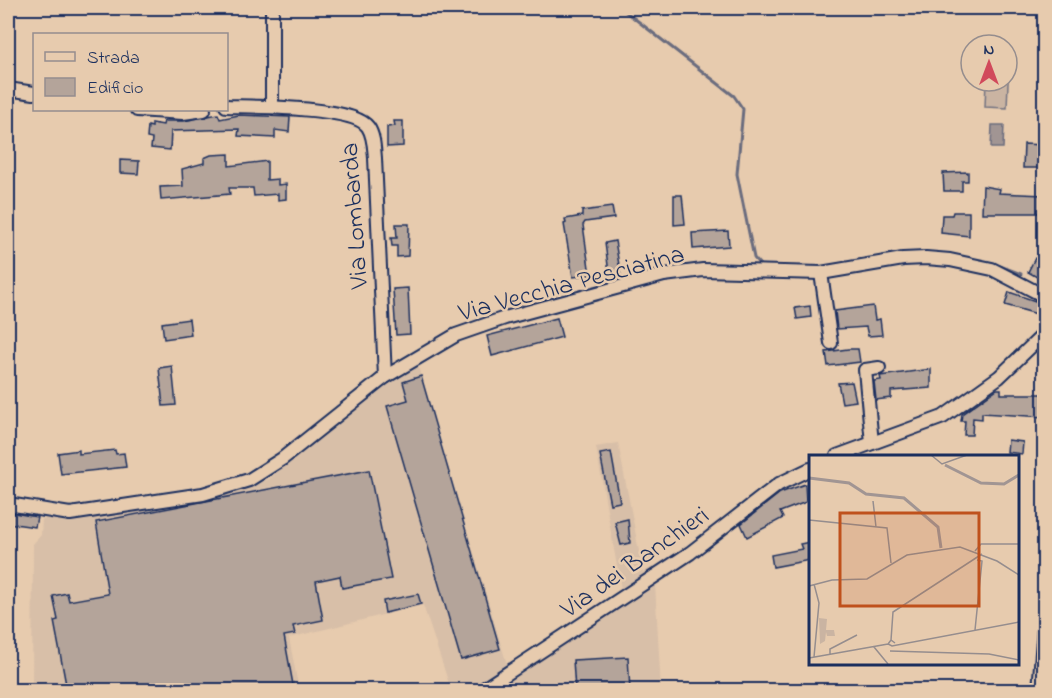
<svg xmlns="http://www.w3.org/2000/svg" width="1052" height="698" viewBox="0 0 1052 698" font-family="'Indie Flower',sans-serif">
	<rect width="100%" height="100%" fill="#e7cbae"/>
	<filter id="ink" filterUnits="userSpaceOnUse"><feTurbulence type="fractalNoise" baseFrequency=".0167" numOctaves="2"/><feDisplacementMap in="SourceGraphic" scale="12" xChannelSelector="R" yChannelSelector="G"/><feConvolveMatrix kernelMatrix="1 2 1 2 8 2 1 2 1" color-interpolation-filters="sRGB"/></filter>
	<g filter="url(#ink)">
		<!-- built -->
		<path fill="#d8bfa8" d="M417 363 508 668 621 589 596 447 618 443 643 572 654 566 661 690H492L491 678 470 690H451L423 605 289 638 299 690H32L33 544 41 535 42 519 69 520 196 500 269 479 360 402Z"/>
		<!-- green -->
		<path fill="#cab4a2" stroke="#727280" stroke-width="1.5" d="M1007 58H1009L1007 108 985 107 986 81H1007Z"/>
		<!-- water -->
		<path fill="#a19593" stroke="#6b6c7e" stroke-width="1.5" d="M992 125H1004L1003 148H991Z"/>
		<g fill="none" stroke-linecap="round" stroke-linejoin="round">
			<!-- stream -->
			<g stroke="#6b6c7e" stroke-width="3">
				<path d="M621 8 734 96 743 109 737 174 754 258 761 266"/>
				<path d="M1000 266 1021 274"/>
			</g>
		</g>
		<!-- building -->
		<g fill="#b4a49a" stroke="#1b2f5e" stroke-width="1.5">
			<path d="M218 114 220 119 239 115 290 117 289 132 275 130V138L238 136 239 129 171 131 170 150 151 148 152 139 147 138 148 126 152 127V123L163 125 164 121H184Z"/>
			<path d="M394 121H403V146L387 147V127L395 126Z"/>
			<path d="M1024 144 1042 145 1041 168H1023Z"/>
			<path d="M229 154V166L267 161V180L278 179V185L286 184V199L278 200V194L254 196 253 188H229L230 194 161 200 160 187 183 186 182 169 204 163V158L211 155Z"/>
			<path d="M120 160 139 161 138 174 120 173Z"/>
			<path d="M968 172V181H962V191H944L943 173Z"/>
			<path d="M983 186 1000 189 999 193 1044 195V213H982Z"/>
			<path d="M674 195H682L685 224 674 225Z"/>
			<path d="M612 207 614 218 585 222 583 225 590 275 573 277 564 224 566 223 565 219 582 216V211Z"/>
			<path d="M953 212H969V236L941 233 942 215H952Z"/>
			<path d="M396 224H409L408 256 397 257V246H392L391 238H397Z"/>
			<path d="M728 231 729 246 693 249 692 233Z"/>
			<path d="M615 241 621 277 610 280 605 243Z"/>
			<path d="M1035 258 1044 264V281L1028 272Z"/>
			<path d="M408 288 410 334 396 335 393 289Z"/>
			<path d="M1009 292 1044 304V316L1005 305Z"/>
			<path d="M810 306 811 317 797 319 795 308Z"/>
			<path d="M873 306 875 320 880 319 882 335 868 336 866 327 837 329 835 311Z"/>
			<path d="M557 318 562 337 492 356 487 336Z"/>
			<path d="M189 319 191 335 164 339 162 323Z"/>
			<path d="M848 349H858L860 362 828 366 826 352Z"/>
			<path d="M172 366 176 405 163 406 159 368Z"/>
			<path d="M931 369V388L891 391V398L876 400 874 381 881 380 880 376Z"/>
			<path d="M421 376 500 649 461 660 387 406 408 400 403 382Z"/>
			<path d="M852 382 856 401 842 403 838 383Z"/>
			<path d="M997 389H1001V394H1044V417L982 413V419L973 418 972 435H964L965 421H961L962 414Z"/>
			<path d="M1008 440 1023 442 1022 454 1007 452Z"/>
			<path d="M79 450V454L115 450 116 454 124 453 126 467 61 474 58 453Z"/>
			<path d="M611 452 620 502 610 504 600 454Z"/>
			<path d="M369 470 391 579 342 588 340 576 316 581 323 620 293 626 295 634 284 636 294 690H67L54 621 58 620 53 596 67 593 69 601 108 594 96 522Z"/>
			<path d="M805 484 806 502 780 512 783 518 747 537 741 524 780 493Z"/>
			<path d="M8 512 37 517 35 527 8 523Z"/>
			<path d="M628 519 630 543 621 545 615 522Z"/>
			<path d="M810 542V560L773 567 771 555 802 549 800 544Z"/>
			<path d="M418 594 421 604 385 613 383 601Z"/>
			<path d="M628 657 630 690H575L573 660Z"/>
		</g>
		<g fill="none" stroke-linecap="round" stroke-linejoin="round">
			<defs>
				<g id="minor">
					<path d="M272 8V107"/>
					<path d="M8 89 34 93"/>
					<path d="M226 106C253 107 354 106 368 127 374 136 374 148 375 158L385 377"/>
					<path d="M137 110 183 113 204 110"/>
					<path d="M821 273 831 343"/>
					<path d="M872 443 865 370 879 368"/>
					<path d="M837 456 943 417 999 377 1044 334"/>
					<path d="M8 504 70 514 203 494 249 480 282 459 385 377 456 335 505 318 664 275 703 270 821 273 903 259 926 258 950 260 992 269 1044 296"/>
					<path d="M482 690 690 553 779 484 810 469"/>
					<path d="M1039 690 1044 627"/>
				</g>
			</defs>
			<!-- minor casing -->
			<use href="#minor" stroke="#1b2f5e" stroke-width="16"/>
			<!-- minor -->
			<use href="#minor" stroke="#e7cbae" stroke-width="12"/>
		</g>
	</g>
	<g text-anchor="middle" stroke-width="5" stroke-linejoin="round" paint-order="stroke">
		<!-- street labels -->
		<g font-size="26" fill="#1b2f5e" stroke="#e7cbae">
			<text transform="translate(353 216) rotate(-94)" y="9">Via Lombarda</text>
			<text transform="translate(571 282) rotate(-15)" y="9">Via Vecchia Pesciatina</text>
			<text transform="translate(634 561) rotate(-35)" y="9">Via dei Banchieri</text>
		</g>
	</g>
	<!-- overview -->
	<g transform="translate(809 455)">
		<rect width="210" height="210" fill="#e7cbae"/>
		<path d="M10 163 18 164 17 175H25L26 181H18L17 177 16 186 11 189Z" fill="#cab4a2"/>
		<path fill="none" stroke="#a19593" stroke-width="3" d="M136 10 172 28 195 29 210 20M0 23 40 28 57 39 95 43 129 72 132 93"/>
		<path fill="none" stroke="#958d8e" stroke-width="1.5" d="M122 0 133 9 158 0M64 46 67 72M0 65 78 73 82 108M166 96 172 89H210M5 129 10 148 5 202M0 131 23 125 58 124 98 100 151 92 188 106 210 120M166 175 173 106 168 105M82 185 84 157 173 99M86 188 82 185 79 189 83 191 210 167M65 192 79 209M81 196 180 199 210 205M21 199V194L48 180M0 203 79 189"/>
		<path fill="#bf511c" fill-opacity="0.15" stroke="#bf511c" stroke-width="3" d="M31 58H170V151H31Z"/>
		<rect width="210" height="210" fill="none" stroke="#1b2f5e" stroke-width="3"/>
	</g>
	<!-- margin -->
	<rect width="1052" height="698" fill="none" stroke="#e7cbae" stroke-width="30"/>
	<rect x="15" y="15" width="1022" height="668" fill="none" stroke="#1b2f5e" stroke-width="2" filter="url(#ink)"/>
	<!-- legend -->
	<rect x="33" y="33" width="195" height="78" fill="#e7cbae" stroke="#958d8e" stroke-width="1.5"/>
	<rect x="45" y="52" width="30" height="9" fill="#e7cbae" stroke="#958d8e" stroke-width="1.5"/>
	<text x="87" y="63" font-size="18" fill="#1b2f5e">Strada</text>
	<rect x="45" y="78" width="30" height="18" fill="#b4a49a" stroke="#958d8e" stroke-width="1.5"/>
	<text x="87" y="93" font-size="18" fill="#1b2f5e">Edificio</text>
	<!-- north arrow -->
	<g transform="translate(989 63)"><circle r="28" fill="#e7cbae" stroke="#958d8e" stroke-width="1.5"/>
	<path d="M0-4.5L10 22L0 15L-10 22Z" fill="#d1495b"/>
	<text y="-9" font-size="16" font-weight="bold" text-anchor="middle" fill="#1b2f5e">N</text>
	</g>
</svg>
